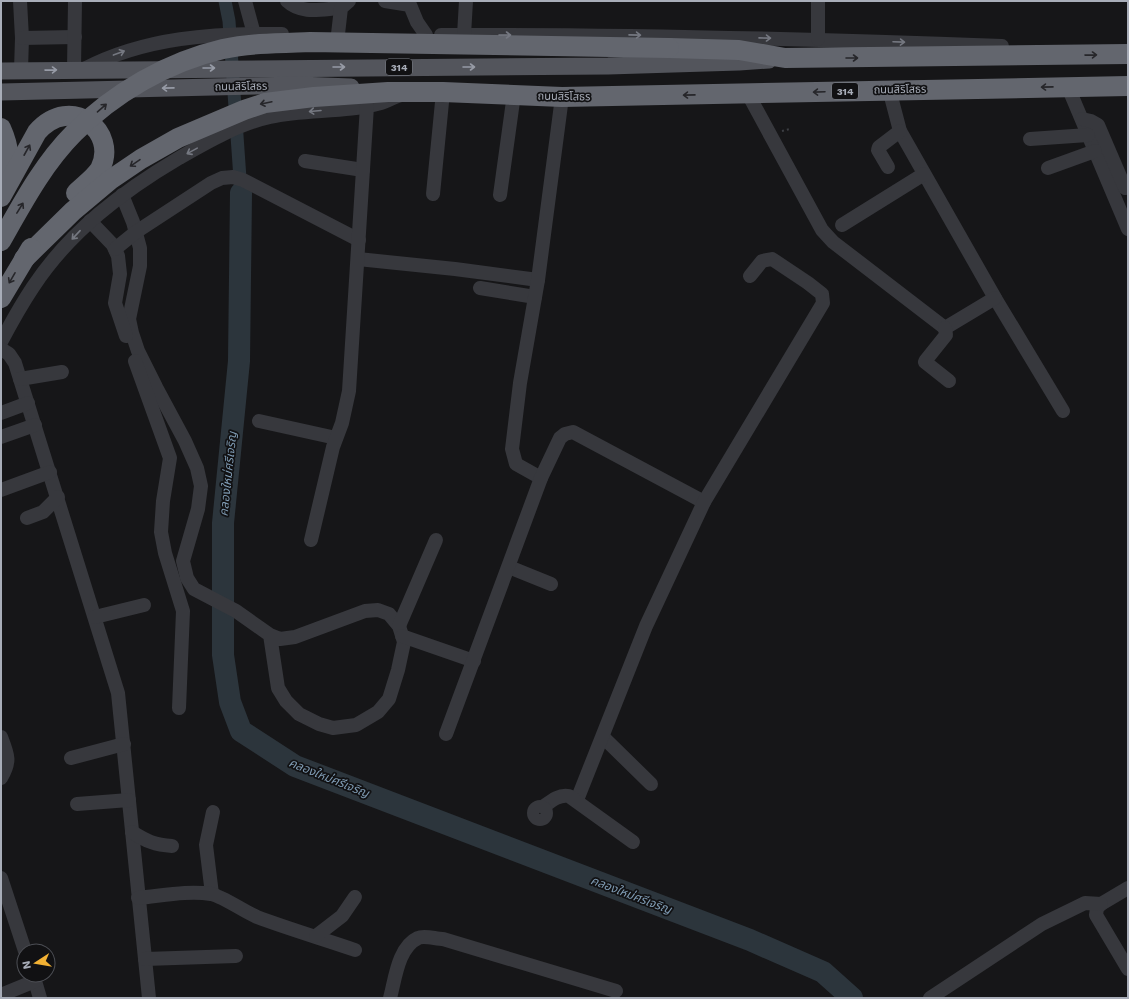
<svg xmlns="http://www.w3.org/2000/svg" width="1129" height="999" viewBox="0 0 1129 999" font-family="'Work Sans','Noto Sans Thai',sans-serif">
	<rect width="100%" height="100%" fill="#161618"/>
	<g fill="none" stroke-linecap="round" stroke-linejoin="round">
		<!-- canal -->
		<path stroke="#2c353c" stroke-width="13" d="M225 1 229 21 241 193"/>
		<!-- river -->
		<path stroke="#2c353c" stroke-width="22" d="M241 193 239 361 223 523V655L230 702 241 731 295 766 750 940 823 972 852 998"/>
		<!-- path -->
		<path stroke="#3d3f44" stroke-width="2" stroke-dasharray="2 3" stroke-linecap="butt" d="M782 131 790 129"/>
		<!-- minor -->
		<g stroke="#37383d" stroke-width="14">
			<path d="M20 1 22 38 21 70"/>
			<path d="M245 1 254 34"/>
			<path d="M287 1C302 15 322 9 341 8"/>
			<path d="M385 1 410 5 417 22 426 35"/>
			<path d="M338 34 341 8 349 1"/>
			<path d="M441 35C628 34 814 39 1002 46"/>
			<path d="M464 35 466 1"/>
			<path d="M22 38 75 37"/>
			<path d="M818 39V1"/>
			<path d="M74 69 75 1"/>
			<path d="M84 69C145 37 214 33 282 34"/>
			<path d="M1068 87 1128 229"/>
			<path d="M889 89 900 131 995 298 1063 411"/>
			<path d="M748 94 822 230 833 242 945 328 995 298"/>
			<path d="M1082 119 1091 121 1098 125 1125 188"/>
			<path d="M1030 139 1088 135"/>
			<path d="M305 161 363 170"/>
			<path d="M888 167 878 150 879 147 900 131"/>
			<path d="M1048 168 1095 151"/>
			<path d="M433 194 443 92"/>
			<path d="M122 195 133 222 140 248V266L129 319 132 333 138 351 156 387 185 441 197 468 201 486 198 509 183 561 187 578 194 589 236 611 270 635 280 639 295 637 365 611 378 610 389 614 399 626 404 642 398 670 389 699 378 712 356 725 333 728 319 724 299 714 286 701 278 688 270 635"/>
			<path d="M500 195 514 94"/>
			<path d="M90 221 113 245 118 256 120 274 115 303 126 336"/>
			<path d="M842 225 924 174"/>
			<path d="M115 249 136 232 211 183 222 178 233 177 243 180 359 240"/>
			<path d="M358 259 455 269 538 280"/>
			<path d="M480 288 535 297"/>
			<path d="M945 328 946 335 926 360 925 362 949 381"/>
			<path d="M1 342C11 323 21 305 33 287 70 231 123 191 179 158 207 142 238 124 270 117 307 109 345 113 381 103 388 101 394 97 401 95"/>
			<path d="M1 349 9 354 15 363 118 693 149 998"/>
			<path d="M135 361 170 458 163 501 161 532 165 553 183 611 179 708"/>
			<path d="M20 379 62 372"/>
			<path d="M1 413 28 403"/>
			<path d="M259 421 336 438"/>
			<path d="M1 437 35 425"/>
			<path d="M541 478 516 464 512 449 520 383 538 280 562 97"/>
			<path d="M1 490 50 472"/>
			<path d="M27 518 43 512 58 497"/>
			<path d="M311 540 333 447 342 423 349 391 367 106"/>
			<path d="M509 567 551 584"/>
			<path d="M95 617 144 605"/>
			<path d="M399 626 436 540"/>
			<path d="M402 636 474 661"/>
			<path d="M446 734 541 478 560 438 565 434 573 432 704 502"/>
			<path d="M1 737C8 755 11 761 1 778"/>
			<path d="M603 737 651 784"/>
			<path d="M71 758 124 744"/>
			<path d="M577 800 646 626 704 502 823 303 822 294 808 283 772 259 762 261 750 276"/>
			<path d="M77 804 129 800"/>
			<path d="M543 807C551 801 559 794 569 796L633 842"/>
			<circle cx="540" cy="813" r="6"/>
			<path d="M132 832C146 841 155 845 172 846"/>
			<path d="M1 878 25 951"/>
			<path d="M1128 888 1101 904 1097 908 1096 915 1128 969"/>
			<path d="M212 894 206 845 213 812"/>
			<path d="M138 898C161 896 188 890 211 894 224 897 243 911 257 917 289 929 323 939 355 950"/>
			<path d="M316 936 342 916 355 897"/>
			<path d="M145 959 236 956"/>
			<path d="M35 981 40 998"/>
			<path d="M1 995 35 981 33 975"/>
			<path d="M390 998C395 980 398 947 418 938 424 935 436 939 443 939L616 991"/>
			<path d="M930 998 1042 924 1085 903 1101 904"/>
		</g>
		<!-- major -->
		<g stroke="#53555c" stroke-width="17">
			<path d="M1 71 608 66 739 62 769 60"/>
			<path d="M1 92 298 85 351 87"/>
		</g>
		<!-- highway -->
		<g stroke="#63666e" stroke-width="20">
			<path d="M669 48 739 50 785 58 1128 54"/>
			<path d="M1 128C10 148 10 159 4 181"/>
			<path d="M1 197 37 132C71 93 119 132 100 169 94 178 84 185 76 193"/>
			<path d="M24 259 73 211 110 180 141 159 178 138 244 110 265 103 314 97 388 92H443L562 97 1128 86"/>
			<path d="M1 298 31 248"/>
		</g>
		<!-- highway-bridge -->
		<path stroke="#63666e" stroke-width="20" d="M1 241C22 204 43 164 74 133 114 93 167 62 223 49 251 43 281 43 310 42L669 48"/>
	</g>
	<!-- one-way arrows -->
	<defs><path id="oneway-shaft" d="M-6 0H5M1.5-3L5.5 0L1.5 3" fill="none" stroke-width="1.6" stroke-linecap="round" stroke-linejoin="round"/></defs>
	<g stroke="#757881">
		<use href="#oneway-shaft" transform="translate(505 35)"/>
		<use href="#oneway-shaft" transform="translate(635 35) rotate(1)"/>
		<use href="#oneway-shaft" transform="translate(765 38) rotate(1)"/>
		<use href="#oneway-shaft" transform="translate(899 42) rotate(2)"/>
		<use href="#oneway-shaft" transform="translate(119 53) rotate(-20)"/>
		<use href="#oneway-shaft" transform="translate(315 111) rotate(175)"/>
		<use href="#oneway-shaft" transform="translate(192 151) rotate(151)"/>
		<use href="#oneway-shaft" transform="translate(76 235) rotate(133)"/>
	</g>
	<g stroke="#26262a">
		<use href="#oneway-shaft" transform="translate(1091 55) rotate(-1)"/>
		<use href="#oneway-shaft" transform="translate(852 58)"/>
		<use href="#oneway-shaft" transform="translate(1047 87) rotate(179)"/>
		<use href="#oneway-shaft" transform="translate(819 92) rotate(178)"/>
		<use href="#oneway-shaft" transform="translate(689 95) rotate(179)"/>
		<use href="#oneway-shaft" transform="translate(266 103) rotate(168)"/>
		<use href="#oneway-shaft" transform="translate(102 108) rotate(-41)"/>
		<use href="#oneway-shaft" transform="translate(27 150) rotate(-61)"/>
		<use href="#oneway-shaft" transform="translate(135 163) rotate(146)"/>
		<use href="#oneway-shaft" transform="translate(20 208) rotate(-58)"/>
		<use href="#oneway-shaft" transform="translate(12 278) rotate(120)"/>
	</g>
	<g stroke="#979ba6">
		<use href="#oneway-shaft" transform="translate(339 67)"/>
		<use href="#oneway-shaft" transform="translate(469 67)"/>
		<use href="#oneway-shaft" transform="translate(209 68)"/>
		<use href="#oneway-shaft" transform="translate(51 70) rotate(-1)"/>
		<use href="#oneway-shaft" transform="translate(168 88) rotate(179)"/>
	</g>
	<g text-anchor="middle" stroke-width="3.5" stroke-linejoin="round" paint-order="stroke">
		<!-- shield labels -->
		<g fill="#111113" stroke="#7b7e86" stroke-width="1">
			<rect x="386" y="59" width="26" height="16" rx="3"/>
			<rect x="832" y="83" width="26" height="16" rx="3"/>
		</g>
		<g font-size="10" font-weight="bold" fill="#a8adb8">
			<text x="399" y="71">314</text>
			<text x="845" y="95">314</text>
		</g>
		<!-- street labels -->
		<g font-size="11" fill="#a8adb8" stroke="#111113">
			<text transform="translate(241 86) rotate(-1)" y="4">ถนนสิริโสธร</text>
			<text transform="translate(900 89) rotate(-1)" y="4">ถนนสิริโสธร</text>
			<text transform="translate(564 96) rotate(1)" y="4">ถนนสิริโสธร</text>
		</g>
		<!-- water labels -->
		<g font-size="12" font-style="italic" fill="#7f9bb3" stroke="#111113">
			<text transform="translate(228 474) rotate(-84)" y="4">คลองใหม่ศรีเจริญ</text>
			<text transform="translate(329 778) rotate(22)" y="4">คลองใหม่ศรีเจริญ</text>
			<text transform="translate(631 895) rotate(21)" y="4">คลองใหม่ศรีเจริญ</text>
		</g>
	</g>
	<!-- border -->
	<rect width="1129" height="999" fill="none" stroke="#a8adb8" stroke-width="4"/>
	<!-- north arrow -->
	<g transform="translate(36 963) rotate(258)"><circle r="19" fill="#111113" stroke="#4d4f55"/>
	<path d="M0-3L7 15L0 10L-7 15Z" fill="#f2b134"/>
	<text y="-6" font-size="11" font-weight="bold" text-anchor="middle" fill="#a8adb8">N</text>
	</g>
</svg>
